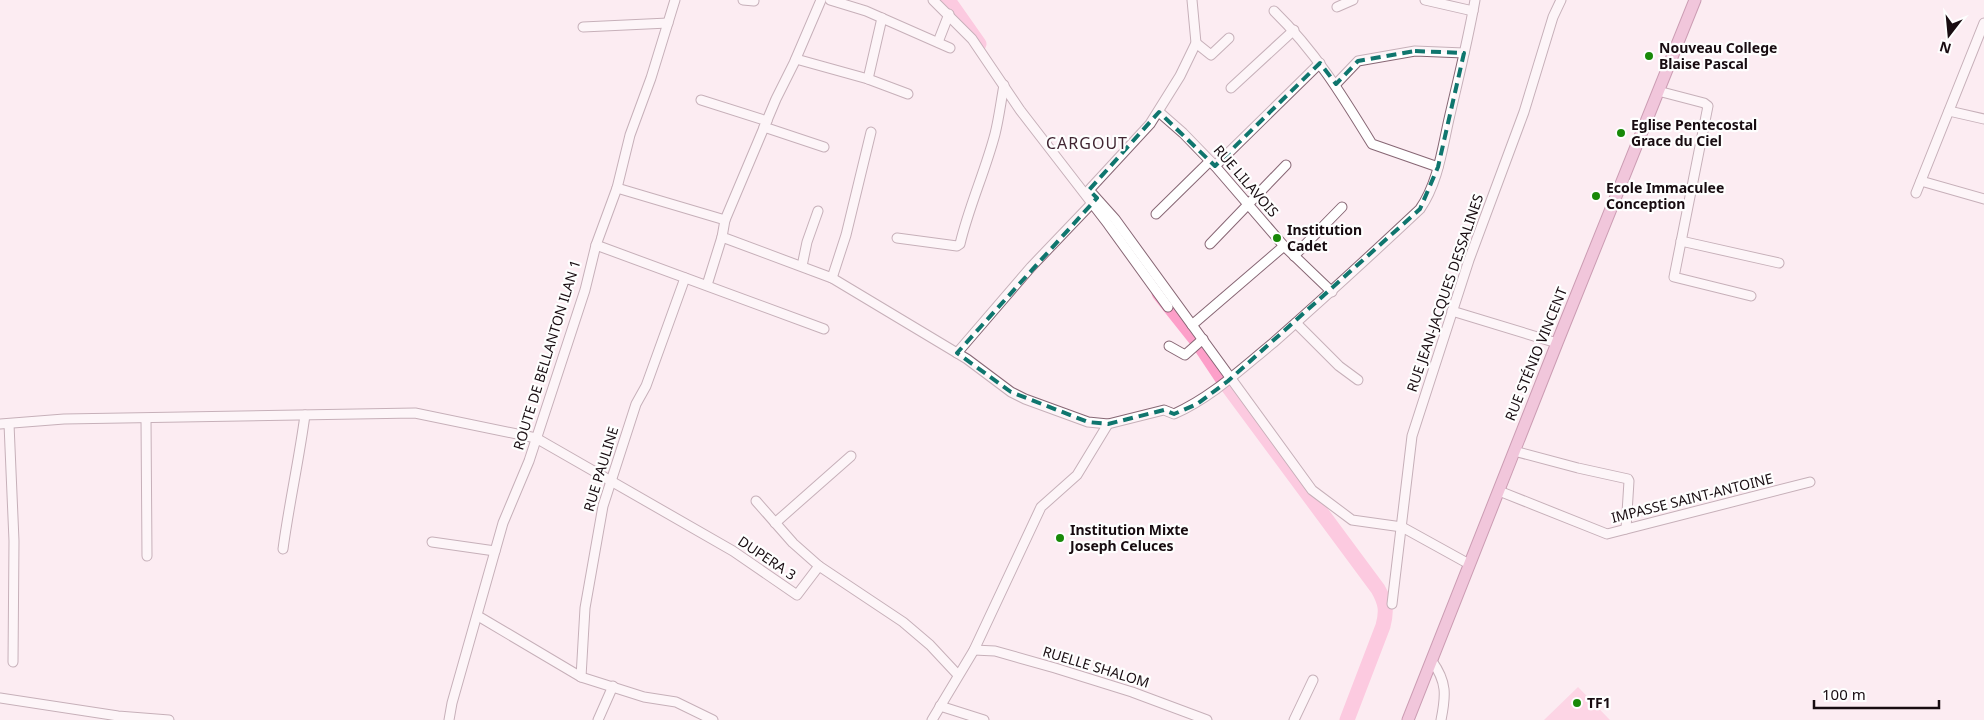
<svg xmlns="http://www.w3.org/2000/svg" width="1984" height="720" viewBox="0 0 1984 720" font-family="'Noto Sans',sans-serif">
	<rect width="100%" height="100%" fill="#fcecf2"/>
	<!-- green -->
	<path fill="#feb9d6" d="M1578 687 1610 720H1544Z"/>
	<g fill="none" stroke-linecap="round" stroke-linejoin="round">
		<!-- river -->
		<g stroke="#fd9fc9" stroke-width="15">
			<path d="M948 0 979 44"/>
			<path d="M1159 293 1198 342 1224 381 1378 589C1386 603 1387 611 1383 626L1347 720"/>
		</g>
		<defs>
			<g id="minor">
				<path d="M743 0 754 1"/>
				<path d="M830 0 866 11 950 48"/>
				<path d="M933 0 972 39 1020 110 1108 224 1168 307"/>
				<path d="M1192 0 1196 43 1180 76 1150 124 1089 190 1115 219 1312 490 1352 520 1402 527 1469 564"/>
				<path d="M1425 0 1473 11"/>
				<path d="M1337 7 1353 0"/>
				<path d="M1274 11C1315 51 1342 95 1372 144L1438 167"/>
				<path d="M583 27 668 23"/>
				<path d="M938 42 949 14"/>
				<path d="M1196 43 1211 55 1229 38"/>
				<path d="M796 59 868 79 908 94"/>
				<path d="M868 79 882 18"/>
				<path d="M1336 84 1358 61 1415 51 1464 53"/>
				<path d="M1231 88 1294 30"/>
				<path d="M1658 91 1704 103 1708 106 1674 277 1751 296"/>
				<path d="M701 100 767 121"/>
				<path d="M1949 111 1984 119"/>
				<path d="M1159 112 1183 133 1215 166 1284 246 1332 292"/>
				<path d="M764 127 824 147"/>
				<path d="M1215 166 1320 63"/>
				<path d="M1921 181 1984 199"/>
				<path d="M617 188 725 220 722 237 832 278 967 359 1011 392 1025 399 1088 422 1108 424 1164 410 1174 414C1212 397 1241 369 1273 343 1323 299 1371 255 1420 209 1438 183 1442 150 1449 119 1458 80 1468 40 1475 0"/>
				<path d="M1916 193 1984 23"/>
				<path d="M1156 214 1210 161"/>
				<path d="M725 220 776 99 794 63 821 0"/>
				<path d="M897 238 957 246 960 244C969 206 985 172 995 134 999 118 1001 101 1004 85"/>
				<path d="M1681 241 1779 263"/>
				<path d="M1210 244 1286 165"/>
				<path d="M596 245 824 329"/>
				<path d="M1294 256 1342 207"/>
				<path d="M802 266 807 242 818 211"/>
				<path d="M832 278 846 235 871 132"/>
				<path d="M707 285 722 237"/>
				<path d="M1452 311 1557 343"/>
				<path d="M1296 323 1339 366 1358 380"/>
				<path d="M1192 325 1284 246"/>
				<path d="M1169 346 1185 355 1203 339"/>
				<path d="M957 353 1031 267 1096 199"/>
				<path d="M146 419 147 556"/>
				<path d="M0 424 64 419 415 413 536 438 733 551 797 595 819 566 903 622 930 645 958 675"/>
				<path d="M9 424 14 541 13 662"/>
				<path d="M1514 451 1578 468 1628 479 1629 481 1626 529"/>
				<path d="M1499 491 1607 534 1810 482"/>
				<path d="M756 501 793 543 819 566"/>
				<path d="M775 523 851 456"/>
				<path d="M432 542 495 551"/>
				<path d="M283 549C289 504 299 460 305 415"/>
				<path d="M1392 604 1412 436 1469 260 1524 112 1553 17 1561 0"/>
				<path d="M478 616 581 677 644 697 676 702 713 720"/>
				<path d="M974 650 995 651 1055 668 1132 692 1207 720"/>
				<path d="M1432 661C1447 682 1446 695 1441 720"/>
				<path d="M581 677 585 608 603 506 636 404 646 386 685 278"/>
				<path d="M0 698 118 716 169 720"/>
				<path d="M940 706 984 720"/>
				<path d="M449 720 452 703 503 523 529 461 585 290 596 245 617 188 630 135 651 78 675 0"/>
				<path d="M598 720 613 686"/>
				<path d="M932 720 974 650 1041 507 1077 475 1108 424"/>
				<path d="M1294 720 1313 680"/>
			</g>
			<path id="major" d="M1408 720 1557 343 1695 0"/>
		</defs>
		<!-- minor casing -->
		<use href="#minor" stroke="#876674" stroke-width="11"/>
		<!-- major casing -->
		<use href="#major" stroke="#913a66" stroke-width="13"/>
		<!-- minor -->
		<use href="#minor" stroke="#fff" stroke-width="9"/>
		<!-- major -->
		<use href="#major" stroke="#e498be" stroke-width="11"/>
	</g>
	<!-- marked area -->
	<path d="M0 0H1984V720H0ZM1415 51 1464 53 1438 167 1420 209 1228 381 1197 404 1174 414 1164 410 1108 424 1088 422 1011 392 957 353 1097 198 1089 190 1159 112 1215 166 1320 63 1336 84 1358 61Z" fill="#fcecf2" fill-opacity=".55" fill-rule="evenodd"/>
	<path fill="none" stroke="#0f766e" stroke-width="4" stroke-dasharray="10 6" stroke-linejoin="round" d="M1415 51 1464 53 1438 167 1420 209 1228 381 1197 404 1174 414 1164 410 1108 424 1088 422 1011 392 957 353 1097 198 1089 190 1159 112 1215 166 1320 63 1336 84 1358 61Z"/>
	<!-- markers -->
	<g fill="#188908" stroke="#fefefe" stroke-width="2">
		<circle cx="1649" cy="56" r="5"/>
		<circle cx="1621" cy="133" r="5"/>
		<circle cx="1596" cy="196" r="5"/>
		<circle cx="1277" cy="238" r="5"/>
		<circle cx="1060" cy="538" r="5"/>
		<circle cx="1577" cy="703" r="5"/>
	</g>
	<g text-anchor="middle" stroke-width="4.5" stroke-linejoin="round" paint-order="stroke">
		<!-- poi labels -->
		<g font-size="14" font-weight="bold" fill="#180c11" stroke="#fefefe" text-anchor="start">
			<text x="1659" y="53">Nouveau College<tspan x="1659" dy="16">Blaise Pascal</tspan></text>
			<text x="1631" y="130">Eglise Pentecostal<tspan x="1631" dy="16">Grace du Ciel</tspan></text>
			<text x="1606" y="193">Ecole Immaculee<tspan x="1606" dy="16">Conception</tspan></text>
			<text x="1287" y="235">Institution<tspan x="1287" dy="16">Cadet</tspan></text>
			<text x="1070" y="535">Institution Mixte<tspan x="1070" dy="16">Joseph Celuces</tspan></text>
			<text x="1587" y="708">TF1</text>
		</g>
		<!-- street labels -->
		<g font-size="14" fill="#180c11" stroke="#fefefe">
			<text transform="translate(1246 181) rotate(49)" y="5">RUE LILAVOIS</text>
			<text transform="translate(1445 293) rotate(-71)" y="5">RUE JEAN-JACQUES DESSALINES</text>
			<text transform="translate(1536 354) rotate(-68)" y="5">RUE STÉNIO VINCENT</text>
			<text transform="translate(547 355) rotate(-73)" y="5">ROUTE DE BELLANTON ILAN 1</text>
			<text transform="translate(601 469) rotate(-73)" y="5">RUE PAULINE</text>
			<text transform="translate(1692 498) rotate(-14)" y="5">IMPASSE SAINT-ANTOINE</text>
			<text transform="translate(767 558) rotate(34)" y="5">DUPERA 3</text>
			<text transform="translate(1096 667) rotate(17)" y="5">RUELLE SHALOM</text>
		</g>
		<!-- quarter labels -->
		<g font-size="16" letter-spacing="1" fill="#412532" stroke="#fefefe">
			<text x="1087" y="149">CARGOUT</text>
		</g>
	</g>
	<!-- north arrow -->
	<g transform="translate(1949 35) rotate(196)" stroke="#fefefe" stroke-width="4" paint-order="stroke">
	<path d="M0-4L9 19L0 12L-9 19Z" fill="#180c11"/>
	<text y="-8" font-size="14" font-weight="bold" text-anchor="middle" fill="#180c11">N</text>
	</g>
	<!-- scale -->
	<path d="M1814 700v8h125v-8" fill="none" stroke="#180c11" stroke-width="2.5"/>
	<text x="1822" y="700" font-size="15" fill="#180c11" stroke="#fefefe" stroke-width="4" paint-order="stroke">100 m</text>
</svg>
